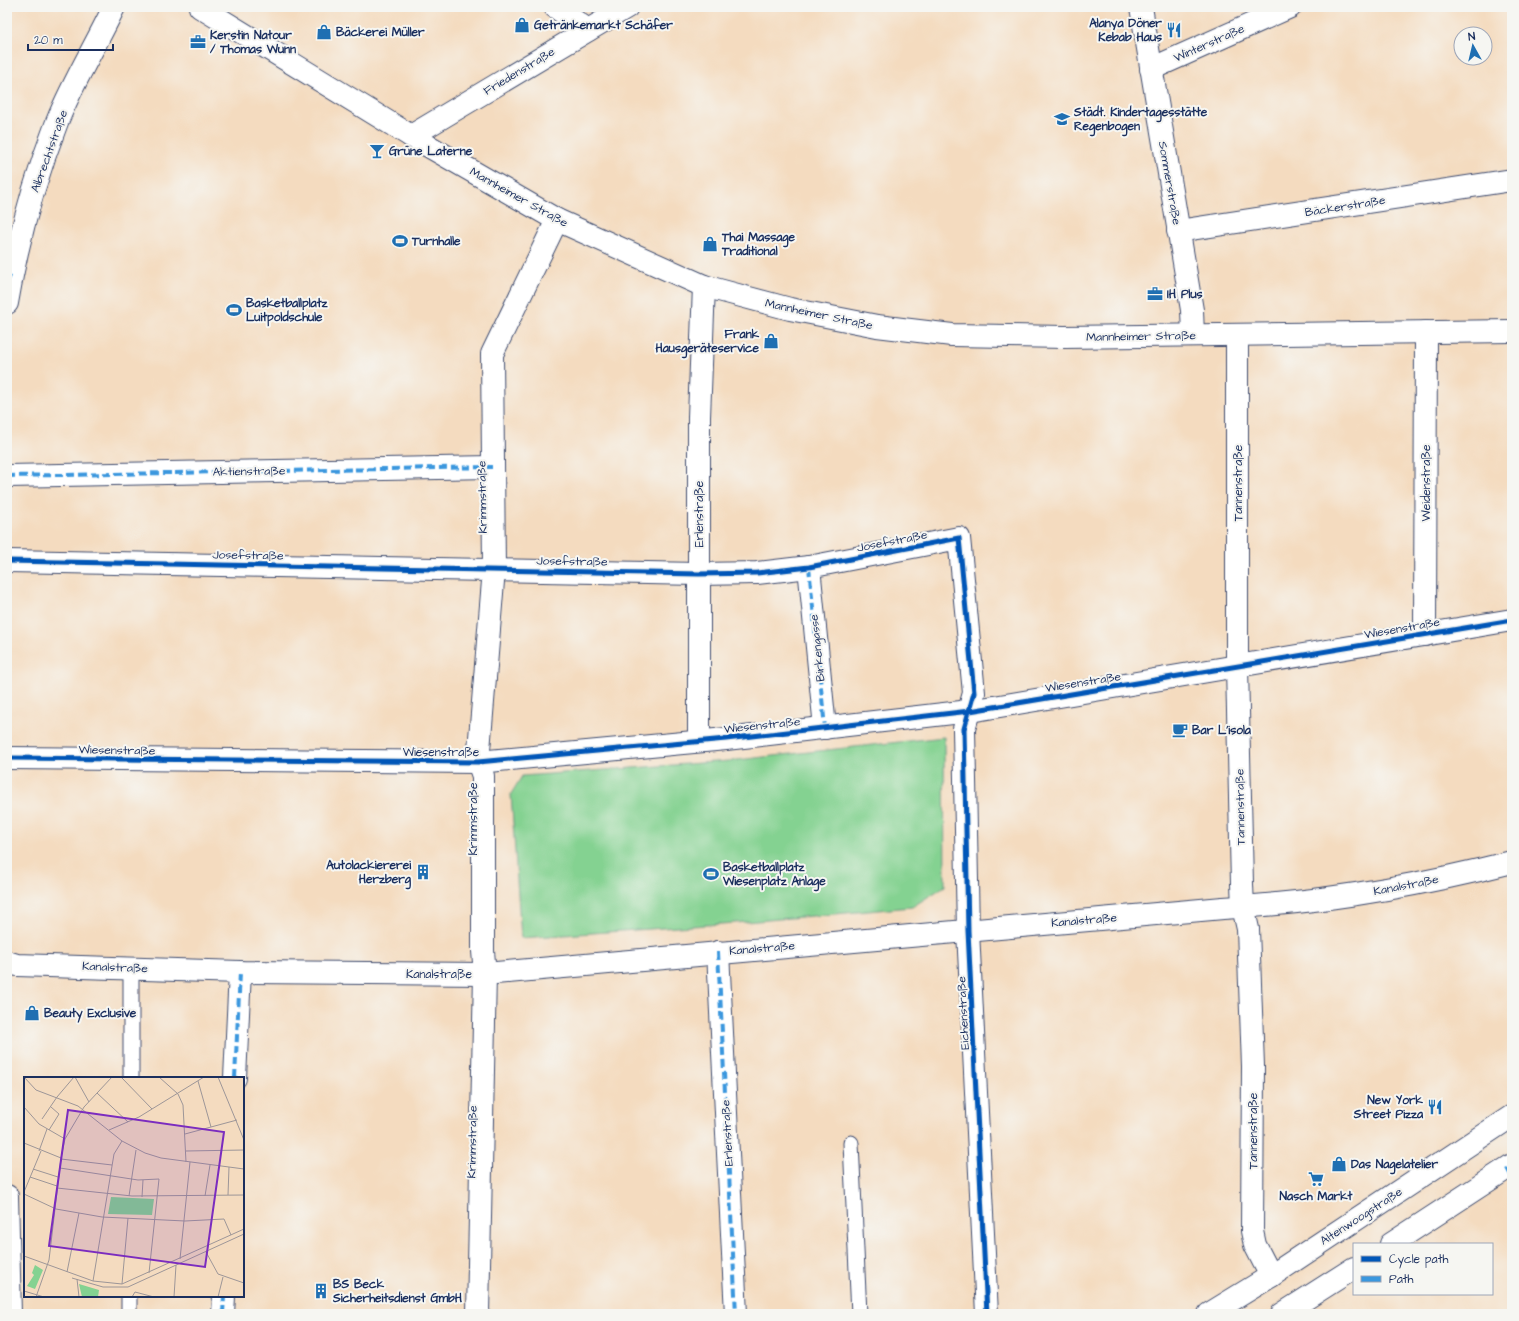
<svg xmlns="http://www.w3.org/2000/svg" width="1519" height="1321" viewBox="0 0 1519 1321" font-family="'Architects Daughter',sans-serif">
	<rect width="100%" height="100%" fill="#f6f6f2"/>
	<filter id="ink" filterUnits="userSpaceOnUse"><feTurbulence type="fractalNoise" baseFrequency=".025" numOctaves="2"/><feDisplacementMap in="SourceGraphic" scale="8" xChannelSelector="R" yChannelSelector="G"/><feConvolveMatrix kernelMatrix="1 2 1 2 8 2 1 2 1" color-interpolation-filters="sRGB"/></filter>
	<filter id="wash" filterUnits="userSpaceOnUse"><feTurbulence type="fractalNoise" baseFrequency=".012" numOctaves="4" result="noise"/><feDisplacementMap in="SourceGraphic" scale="16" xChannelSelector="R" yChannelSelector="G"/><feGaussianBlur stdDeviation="0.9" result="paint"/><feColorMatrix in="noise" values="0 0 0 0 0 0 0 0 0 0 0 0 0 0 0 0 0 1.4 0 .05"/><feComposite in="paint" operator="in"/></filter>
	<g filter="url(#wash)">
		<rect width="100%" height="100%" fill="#f4dbbf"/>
		<!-- green -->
		<path fill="#84d291" stroke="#508078" d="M944 737 945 886 912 907 735 923 521 938 511 794 522 776 728 761Z"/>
	</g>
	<g filter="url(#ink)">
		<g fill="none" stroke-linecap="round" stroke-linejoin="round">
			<defs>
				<g id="service">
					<path d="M131 1078V968"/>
					<path d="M851 1143 859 1314"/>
					<path d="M129 1314V1296"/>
				</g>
				<g id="minor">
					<path d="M200 7 411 136 557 220 704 286 790 309 877 326 952 335 1064 337 1512 331"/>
					<path d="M555 7 588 30"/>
					<path d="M1141 7 1192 310 1193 335"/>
					<path d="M1151 69 1290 7"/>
					<path d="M411 136 627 7"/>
					<path d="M1178 231 1512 180"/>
					<path d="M7 303C17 242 35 179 57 122 73 82 96 45 114 7"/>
					<path d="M1237 335V667L1242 884 1243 907 1248 929 1253 1066 1252 1231 1255 1245 1271 1276"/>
					<path d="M7 476 492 467"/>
					<path d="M7 561 699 574 757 573 809 567 959 538 974 693 964 729 968 931 987 1314"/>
					<path d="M809 567 825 728"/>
					<path d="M1425 635 1426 332"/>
					<path d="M699 741V417L704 286"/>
					<path d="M7 758 478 762 726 739 970 711 1512 620"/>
					<path d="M718 952 736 1314"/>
					<path d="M7 962 17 965 240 972 485 974 1223 908C1321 903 1417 886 1512 862"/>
					<path d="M235 1078 240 972"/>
					<path d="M7 1196 10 1314"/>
					<path d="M223 1314 224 1296"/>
					<path d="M478 1314 485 974 483 951V776L478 762 494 569 492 354 557 220"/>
				</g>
				<g id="secondary">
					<path d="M1391 1244 1512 1165"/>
					<path d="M1209 1314 1271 1276 1512 1116"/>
					<path d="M1282 1314 1354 1268"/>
				</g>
			</defs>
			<!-- service casing -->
			<use href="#service" stroke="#3c496d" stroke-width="17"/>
			<!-- minor casing -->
			<use href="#minor" stroke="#3c496d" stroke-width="24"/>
			<!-- secondary casing -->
			<use href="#secondary" stroke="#3c496d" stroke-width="24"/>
			<!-- service -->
			<use href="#service" stroke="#fff" stroke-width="15"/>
			<!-- minor -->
			<use href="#minor" stroke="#fff" stroke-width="22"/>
			<!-- secondary -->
			<use href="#secondary" stroke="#fff" stroke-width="22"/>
			<!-- quiet -->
			<g stroke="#3a97de" stroke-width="4" stroke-dasharray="8 4" stroke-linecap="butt">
				<path d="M7 276 11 278"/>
				<path d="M7 476 492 467"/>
				<path d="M809 567 825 728"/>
				<path d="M718 952 736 1314"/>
				<path d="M235 1078 240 972"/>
				<path d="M1507 1168 1512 1177"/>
				<path d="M223 1314 224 1296"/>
			</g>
			<defs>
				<g id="cycleway">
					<path d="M7 561 699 574 757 573 809 567 959 538 974 693 964 729 968 931 987 1314"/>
					<path d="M7 758 478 762 726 739 970 711 1512 620"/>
				</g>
			</defs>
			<!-- cycleway casing -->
			<use href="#cycleway" stroke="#f6f6f2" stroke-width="8"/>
			<!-- cycleway -->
			<use href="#cycleway" stroke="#0057b8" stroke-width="5"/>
		</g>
	</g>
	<!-- icons -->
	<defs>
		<symbol id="shop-bare" viewBox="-9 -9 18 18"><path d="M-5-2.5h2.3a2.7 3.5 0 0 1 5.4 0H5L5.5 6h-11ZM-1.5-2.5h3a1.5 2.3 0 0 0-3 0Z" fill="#1f6fb2" stroke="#f6f6f2" stroke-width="2.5" paint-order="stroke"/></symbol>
		<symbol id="restaurant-bare" viewBox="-9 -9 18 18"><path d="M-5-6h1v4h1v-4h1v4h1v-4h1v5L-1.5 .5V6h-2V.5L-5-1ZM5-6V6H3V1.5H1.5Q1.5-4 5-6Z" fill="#1f6fb2" stroke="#f6f6f2" stroke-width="2.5" paint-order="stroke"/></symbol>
		<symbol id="office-bare" viewBox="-9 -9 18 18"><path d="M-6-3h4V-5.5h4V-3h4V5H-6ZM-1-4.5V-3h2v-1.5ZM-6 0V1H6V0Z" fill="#1f6fb2" stroke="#f6f6f2" stroke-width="2.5" paint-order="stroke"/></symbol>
		<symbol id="school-bare" viewBox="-9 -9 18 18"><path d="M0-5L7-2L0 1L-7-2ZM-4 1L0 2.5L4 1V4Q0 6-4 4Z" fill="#1f6fb2" stroke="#f6f6f2" stroke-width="2.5" paint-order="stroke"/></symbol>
		<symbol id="bar-bare" viewBox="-9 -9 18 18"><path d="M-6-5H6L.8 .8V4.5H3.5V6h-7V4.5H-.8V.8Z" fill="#1f6fb2" stroke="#f6f6f2" stroke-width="2.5" paint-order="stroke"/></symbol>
		<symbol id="stadium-bare" viewBox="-9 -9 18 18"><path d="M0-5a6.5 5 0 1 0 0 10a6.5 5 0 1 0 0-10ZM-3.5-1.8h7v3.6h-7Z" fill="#1f6fb2" stroke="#f6f6f2" stroke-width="2.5" paint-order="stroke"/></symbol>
		<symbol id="cafe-bare" viewBox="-9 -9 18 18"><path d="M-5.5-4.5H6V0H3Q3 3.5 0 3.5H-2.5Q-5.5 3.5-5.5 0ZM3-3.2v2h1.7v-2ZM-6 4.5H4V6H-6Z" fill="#1f6fb2" stroke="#f6f6f2" stroke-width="2.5" paint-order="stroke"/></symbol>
		<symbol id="building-bare" viewBox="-9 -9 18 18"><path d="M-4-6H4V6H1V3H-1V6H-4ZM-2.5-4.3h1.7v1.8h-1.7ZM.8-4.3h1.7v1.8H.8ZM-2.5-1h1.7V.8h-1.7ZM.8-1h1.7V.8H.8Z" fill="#1f6fb2" stroke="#f6f6f2" stroke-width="2.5" paint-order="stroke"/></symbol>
		<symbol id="supermarket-bare" viewBox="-9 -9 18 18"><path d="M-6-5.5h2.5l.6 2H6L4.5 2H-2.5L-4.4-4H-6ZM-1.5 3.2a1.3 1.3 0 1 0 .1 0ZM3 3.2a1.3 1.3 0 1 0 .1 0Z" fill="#1f6fb2" stroke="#f6f6f2" stroke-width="2.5" paint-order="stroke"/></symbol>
	</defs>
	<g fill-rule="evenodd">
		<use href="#shop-bare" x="511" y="14" width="22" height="22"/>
		<use href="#restaurant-bare" x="1163" y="19" width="22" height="22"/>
		<use href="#shop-bare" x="313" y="21" width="22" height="22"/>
		<use href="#office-bare" x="187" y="31" width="22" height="22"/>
		<use href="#school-bare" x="1051" y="108" width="22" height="22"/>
		<use href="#bar-bare" x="366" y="140" width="22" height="22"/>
		<use href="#stadium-bare" x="389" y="230" width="22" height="22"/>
		<use href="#shop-bare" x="699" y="233" width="22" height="22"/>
		<use href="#office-bare" x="1144" y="283" width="22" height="22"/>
		<use href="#stadium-bare" x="223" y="299" width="22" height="22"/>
		<use href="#shop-bare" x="760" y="330" width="22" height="22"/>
		<use href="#cafe-bare" x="1169" y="719" width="22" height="22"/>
		<use href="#building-bare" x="412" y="861" width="22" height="22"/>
		<use href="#stadium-bare" x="700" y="863" width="22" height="22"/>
		<use href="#shop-bare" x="21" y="1002" width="22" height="22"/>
		<use href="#restaurant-bare" x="1424" y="1096" width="22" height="22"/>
		<use href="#shop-bare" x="1328" y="1153" width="22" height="22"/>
		<use href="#supermarket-bare" x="1305" y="1168" width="22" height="22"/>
		<use href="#building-bare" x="310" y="1280" width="22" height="22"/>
	</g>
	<g text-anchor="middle" stroke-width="4" stroke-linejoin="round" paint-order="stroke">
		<!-- poi labels -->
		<g font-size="12" font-weight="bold" fill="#1b2f5e" stroke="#f6f6f2" text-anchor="start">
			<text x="1162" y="27" text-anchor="end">Alanya Döner<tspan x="1162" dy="14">Kebab Haus</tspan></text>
			<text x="534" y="29">Getränkemarkt Schäfer</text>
			<text x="336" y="36">Bäckerei Müller</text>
			<text x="210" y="39">Kerstin Natour<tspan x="210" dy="14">/ Thomas Wunn</tspan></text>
			<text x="1074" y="116">Städt. Kindertagesstätte<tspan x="1074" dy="14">Regenbogen</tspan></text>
			<text x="389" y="155">Grüne Laterne</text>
			<text x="722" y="241">Thai Massage<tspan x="722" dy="14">Traditional</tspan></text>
			<text x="412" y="245">Turnhalle</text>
			<text x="1167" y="298">IH Plus</text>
			<text x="246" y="307">Basketballplatz<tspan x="246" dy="14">Luitpoldschule</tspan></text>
			<text x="759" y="338" text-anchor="end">Frank<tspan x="759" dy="14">Hausgeräteservice</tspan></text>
			<text x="1192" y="734">Bar L'isola</text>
			<text x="411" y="869" text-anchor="end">Autolackiererei<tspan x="411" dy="14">Herzberg</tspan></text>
			<text x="723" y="871">Basketballplatz<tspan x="723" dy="14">Wiesenplatz Anlage</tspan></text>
			<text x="44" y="1017">Beauty Exclusive</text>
			<text x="1423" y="1104" text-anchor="end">New York<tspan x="1423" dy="14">Street Pizza</tspan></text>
			<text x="1351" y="1168">Das Nagelatelier</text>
			<text x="1316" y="1200" text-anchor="middle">Nasch Markt</text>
			<text x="333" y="1288">BS Beck<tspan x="333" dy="14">Sicherheitsdienst GmbH</tspan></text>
		</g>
		<!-- street labels -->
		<g font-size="12" fill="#1b2f5e" stroke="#f6f6f2">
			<text transform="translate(1209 43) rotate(-24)" y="4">Winterstraße</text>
			<text transform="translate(519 71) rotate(-31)" y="4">Friedenstraße</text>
			<text transform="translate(49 151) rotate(-70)" y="4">Albrechtstraße</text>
			<text transform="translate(1170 183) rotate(80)" y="4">Sommerstraße</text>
			<text transform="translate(519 197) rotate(29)" y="4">Mannheimer Straße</text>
			<text transform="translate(1345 206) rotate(-9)" y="4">Bäckerstraße</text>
			<text transform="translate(819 314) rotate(12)" y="4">Mannheimer Straße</text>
			<text transform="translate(1141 336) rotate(-1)" y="4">Mannheimer Straße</text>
			<text transform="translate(249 471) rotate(-1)" y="4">Aktienstraße</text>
			<text transform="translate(1238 483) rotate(-90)" y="4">Tannenstraße</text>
			<text transform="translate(1426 483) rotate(-90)" y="4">Weidenstraße</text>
			<text transform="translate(482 497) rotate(-91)" y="4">Krimmstraße</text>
			<text transform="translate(699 514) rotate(-90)" y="4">Erlenstraße</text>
			<text transform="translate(892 541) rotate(-11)" y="4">Josefstraße</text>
			<text transform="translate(248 555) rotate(1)" y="4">Josefstraße</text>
			<text transform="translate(572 561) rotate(1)" y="4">Josefstraße</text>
			<text transform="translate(1402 628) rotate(-10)" y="4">Wiesenstraße</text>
			<text transform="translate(817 648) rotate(-96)" y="4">Birkengasse</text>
			<text transform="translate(1083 682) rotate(-9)" y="4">Wiesenstraße</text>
			<text transform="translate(762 725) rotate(-6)" y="4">Wiesenstraße</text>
			<text transform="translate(117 750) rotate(1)" y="4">Wiesenstraße</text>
			<text x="441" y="756">Wiesenstraße</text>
			<text transform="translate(1240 807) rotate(-91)" y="4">Tannenstraße</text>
			<text transform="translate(473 819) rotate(-90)" y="4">Krimmstraße</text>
			<text transform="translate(1406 885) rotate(-11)" y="4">Kanalstraße</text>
			<text transform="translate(1084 920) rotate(-5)" y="4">Kanalstraße</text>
			<text transform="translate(762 948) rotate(-5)" y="4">Kanalstraße</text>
			<text transform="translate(115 967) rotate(2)" y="4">Kanalstraße</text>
			<text x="439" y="978">Kanalstraße</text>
			<text transform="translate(963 1013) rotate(-93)" y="4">Eichenstraße</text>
			<text transform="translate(1253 1131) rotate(-90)" y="4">Tannenstraße</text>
			<text transform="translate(727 1133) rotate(-93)" y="4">Erlenstraße</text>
			<text transform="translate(472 1142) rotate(-89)" y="4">Krimmstraße</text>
			<text transform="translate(1361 1216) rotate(-33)" y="4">Altenwoogstraße</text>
		</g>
	</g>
	<!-- overview -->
	<g transform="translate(24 1077)">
		<rect width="220" height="220" fill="#f4dbbf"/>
		<path d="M87 120 130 122 128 138 84 137ZM11 188 19 193 11 212 3 209 10 198 8 196ZM55 207 75 213 74 220H58Z" fill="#84d291"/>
		<path fill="none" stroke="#9d9698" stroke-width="1" d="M0 0 12 13 54 29 98 64 121 76 137 81 220 92M51 0 65 25M97 0 128 32M135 0 154 17 159 28 162 85M194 0 220 63M174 4 187 50M73 16 104 45M0 30 15 47 41 62M18 42 33 20 50 0M25 53 35 37 27 30M85 53 115 40 180 0M161 57 213 43M0 66 37 81M15 74 23 52M162 74 220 73M37 82 88 88M36 91 114 103 135 102 125 196M9 92 34 100M6 100 33 109M33 111 108 119 220 118M0 115 17 74M0 117 32 132 78 140 161 144 200 142 207 158M204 118 205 90M105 119 112 73M181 119 186 88M118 120 119 103M182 175 194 197 220 206M0 179 69 204 98 207 220 152M156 182 166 85M43 195 55 136M48 201 79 210H104L220 157M53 202 55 220M69 204 90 77 98 64M98 207 104 141M0 214 20 220M12 220 25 183 37 81 41 62 60 30 88 0M108 220 111 215 130 220M150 220 152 188M194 220 199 200"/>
		<path fill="#7b2cbf" fill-opacity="0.15" stroke="#7b2cbf" stroke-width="2" d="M44 33 200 55 181 190 25 169Z"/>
		<rect width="220" height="220" fill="none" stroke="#1b2f5e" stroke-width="2"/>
	</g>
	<!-- margin -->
	<rect width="1519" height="1321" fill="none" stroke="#f6f6f2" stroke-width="24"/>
	<!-- legend -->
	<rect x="1353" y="1243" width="140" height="52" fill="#f6f6f2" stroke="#9ea6b7"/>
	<rect x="1361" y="1256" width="20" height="6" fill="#0057b8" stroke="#9ea6b7"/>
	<text x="1389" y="1263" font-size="12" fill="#1b2f5e">Cycle path</text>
	<rect x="1361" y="1276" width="20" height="6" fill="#3a97de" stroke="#9ea6b7"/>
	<text x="1389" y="1283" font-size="12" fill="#1b2f5e">Path</text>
	<!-- north arrow -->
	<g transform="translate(1473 46) rotate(352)"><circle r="19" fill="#f6f6f2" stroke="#9ea6b7"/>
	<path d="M0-3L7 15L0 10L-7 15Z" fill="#1f6fb2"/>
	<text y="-6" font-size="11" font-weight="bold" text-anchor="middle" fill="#1b2f5e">N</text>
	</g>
	<!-- scale -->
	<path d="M28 44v6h85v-6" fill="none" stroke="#1b2f5e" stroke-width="2"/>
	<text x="34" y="44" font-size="12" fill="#1b2f5e" stroke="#f6f6f2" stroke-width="3" paint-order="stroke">20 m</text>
</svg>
